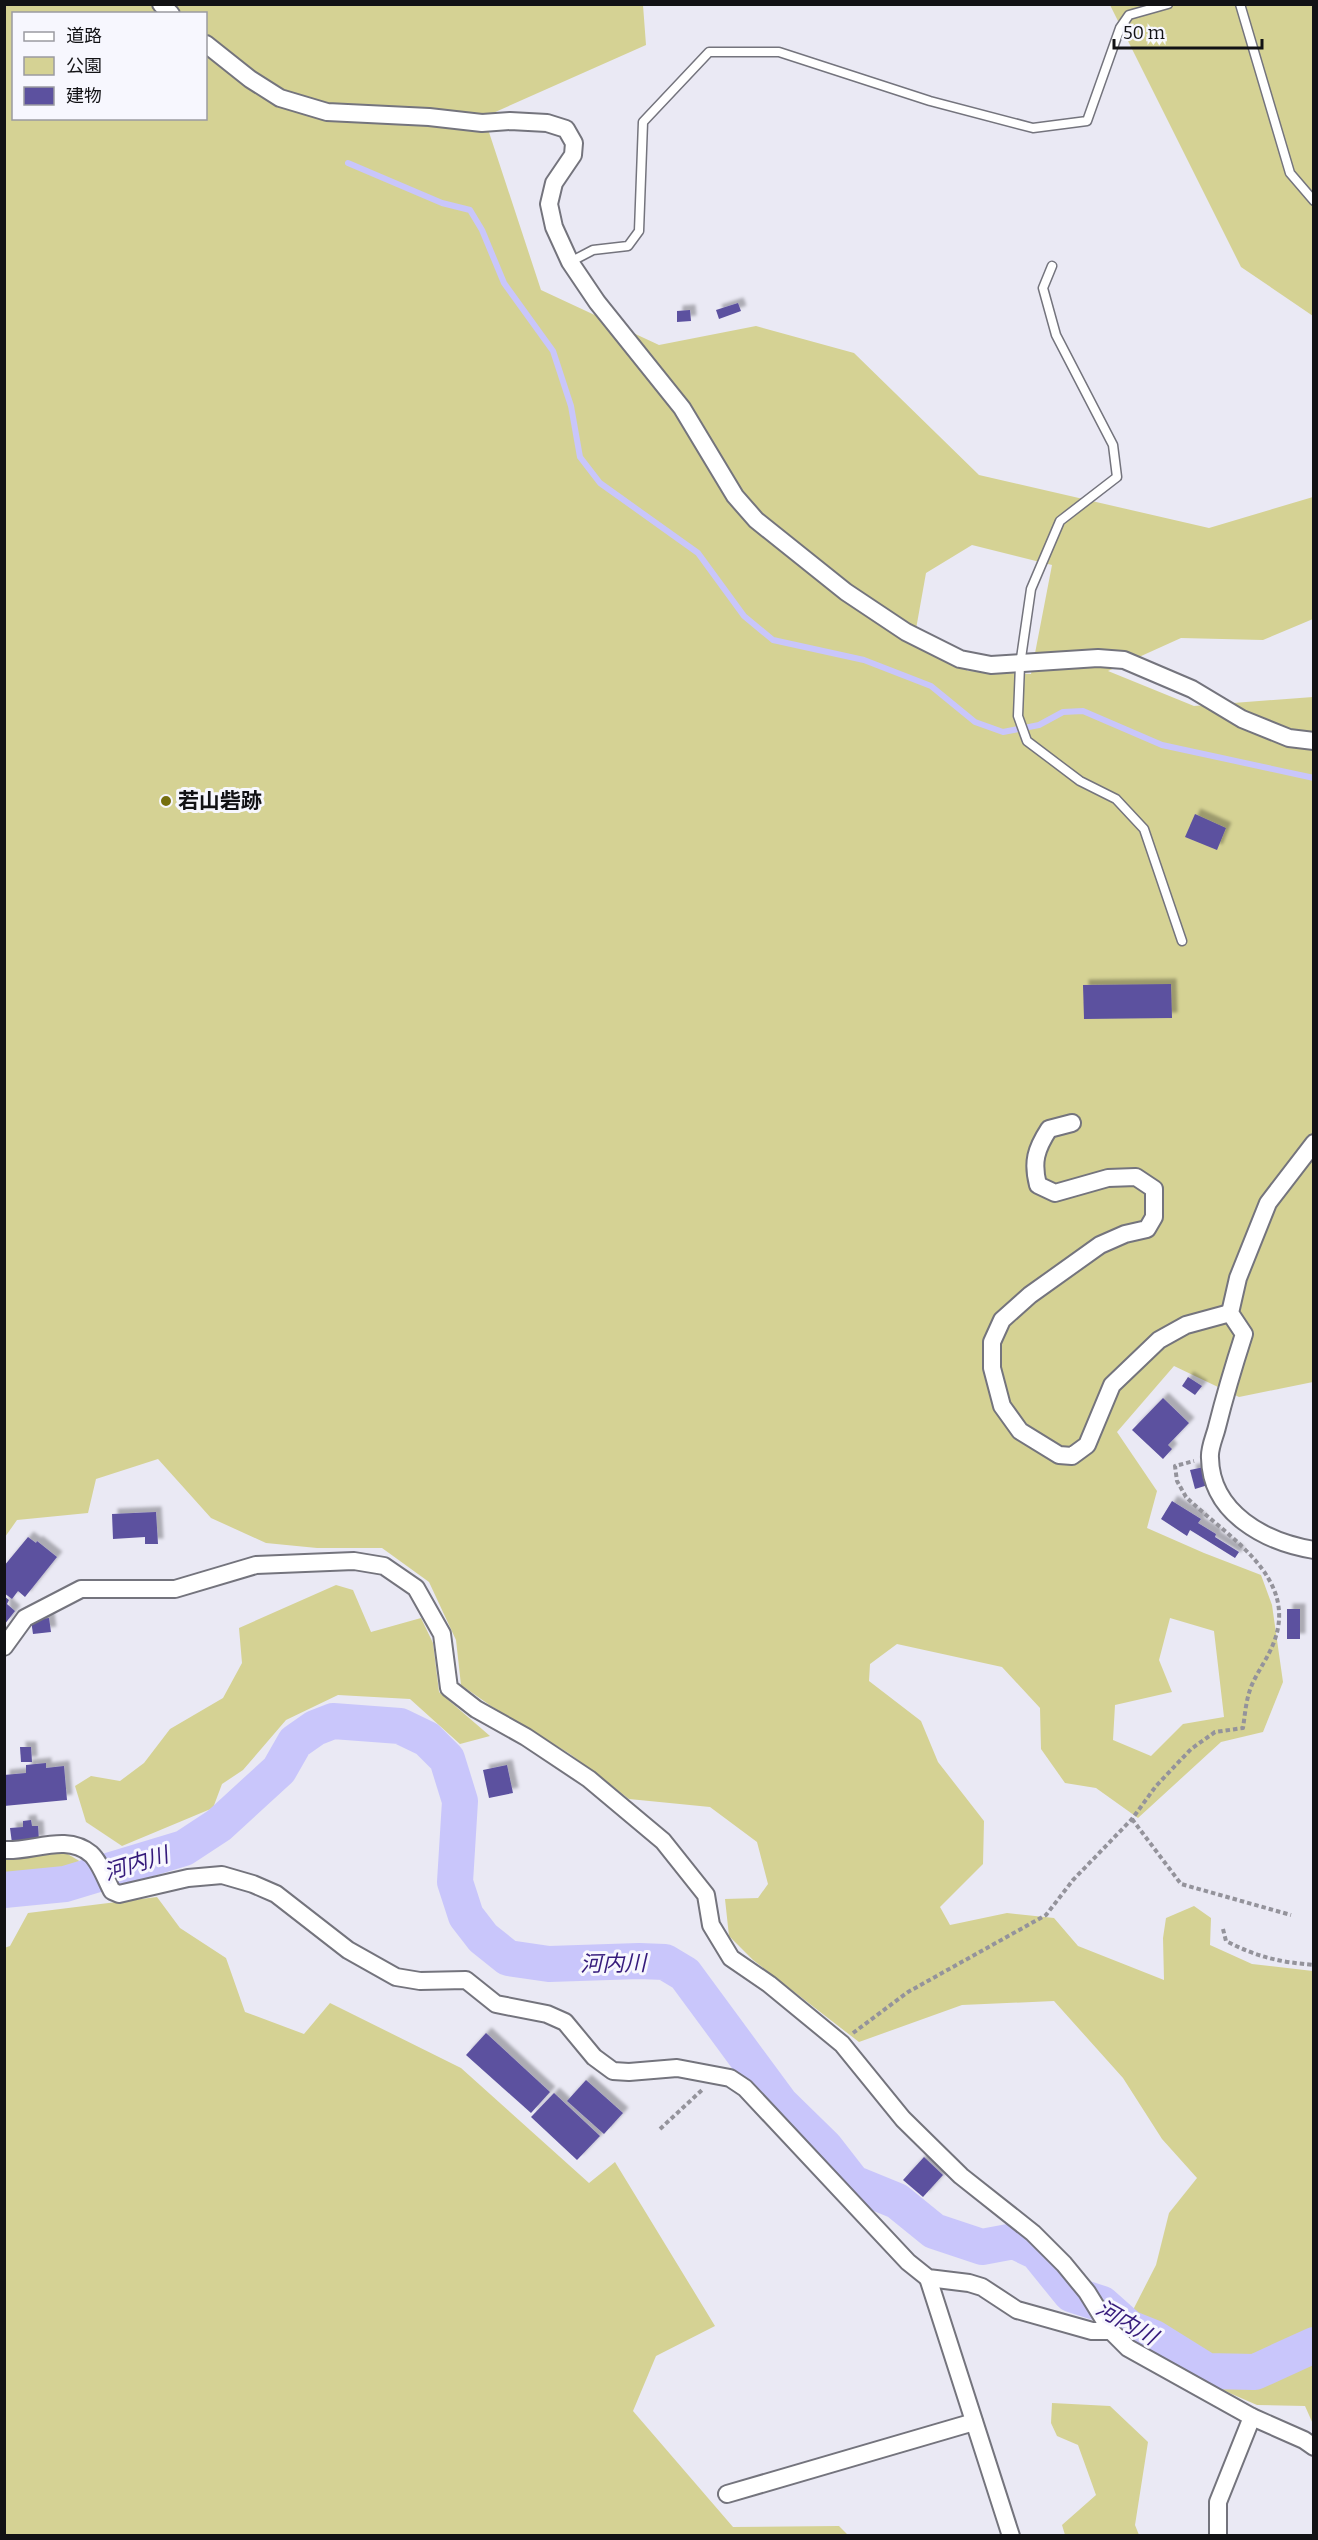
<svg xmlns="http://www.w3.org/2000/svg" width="1318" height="2540" viewBox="0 0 1318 2540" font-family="Bitter,'Noto Sans JP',serif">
	<defs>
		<filter id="shadow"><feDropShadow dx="5.5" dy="-5.5" stdDeviation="1.5" flood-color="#0004"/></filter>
	</defs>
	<rect width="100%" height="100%" fill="#eae9f4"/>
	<!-- green -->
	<g fill="#d5d294" fill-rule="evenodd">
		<path d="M5 5H643L646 45 484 117 541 290 659 345 756 326 854 353 979 475 1209 528 1313 497V619L1263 640 1181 638 1108 671 1194 706 1313 697V1382L1239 1397 1174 1366 1117 1432 1157 1491 1147 1528 1204 1553 1261 1575 1272 1605 1283 1682 1263 1732 1221 1742 1138 1818 1096 1788 1065 1783 1041 1749 1040 1708 1002 1667 897 1644 870 1664 869 1681 921 1721 938 1762 984 1821 983 1864 940 1907 950 1925 1007 1913 1054 1918 1078 1946 1164 1980 1163 1938 1166 1918 1194 1906 1211 1918 1210 1945 1252 1964 1313 1971V2424L1305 2406 1257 2405 1211 2385 1137 2343 1134 2308 1156 2265 1169 2213 1197 2178 1162 2139 1123 2078 1054 2001 962 2005 859 2042 753 1960 729 1936 725 1899 758 1898 768 1884 757 1842 710 1807 629 1799 570 1754 491 1706 461 1685 456 1640 429 1582 382 1548H317L266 1543 211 1518 158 1459 96 1479 88 1513 17 1520 5 1537ZM14 14H206V118H14ZM972 545 1052 565 1031 674 968 671 916 629 926 573ZM1170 1618 1214 1631 1224 1717 1183 1724 1151 1756 1113 1740 1115 1705 1172 1692 1159 1660Z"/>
		<path d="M1110 5H1313V316L1241 267Z"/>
		<path d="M336 1585 353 1590 371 1632 421 1618 433 1643 439 1692 490 1736 460 1744 410 1699 338 1695 286 1720 243 1770 222 1784 213 1808 122 1846 86 1822 75 1786 91 1776 120 1781 144 1763 170 1729 223 1698 242 1663 239 1628Z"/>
		<path d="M66 1853 81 1862 50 1878 5 1882 4 1854Z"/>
		<path d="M157 1897 180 1928 226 1958 245 2012 304 2034 330 2003 461 2068 589 2183 615 2162 715 2326 656 2356 633 2411 733 2527 839 2526 848 2535H5L4 1948 10 1946 28 1913Z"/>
		<path d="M1052 2403 1110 2406 1148 2442 1135 2525 1139 2535H1065L1062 2525 1096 2495 1078 2445 1057 2436 1051 2423Z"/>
	</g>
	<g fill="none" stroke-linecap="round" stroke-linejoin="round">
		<!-- stream -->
		<path stroke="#c9c6fb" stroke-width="6" d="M348 163 442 203 470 210 482 230 504 283 553 351 571 406 580 457 600 483 698 553 744 616 773 640 864 660 931 686 975 722 1003 732 1039 725 1063 712 1083 711 1162 745 1314 778"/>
		<!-- river -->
		<path stroke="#c9c6fb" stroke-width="36" d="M4 1890 65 1884 184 1848 219 1825 279 1770 295 1742 315 1728 333 1721 400 1726 427 1739 447 1759 460 1801 455 1882 466 1916 483 1938 508 1958 549 1964 639 1961 665 1962 685 1974 780 2103 825 2147 853 2183 897 2201 934 2231 982 2247 1014 2241 1037 2252 1071 2294 1102 2304 1129 2328 1154 2338 1207 2371 1255 2372 1314 2345"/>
	</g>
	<!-- building -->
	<g fill="#5c519f" filter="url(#shadow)">
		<path d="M738 303 741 311 719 319 716 310Z"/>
		<path d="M690 310 691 321 677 322V311Z"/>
		<path d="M1195 814 1226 828 1217 850 1185 837Z"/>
		<path d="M1171 984 1172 1018 1084 1019 1083 985Z"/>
		<path d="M1188 1377 1202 1386 1195 1395 1182 1386Z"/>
		<path d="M1163 1398 1189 1423 1168 1445 1172 1449 1163 1459 1132 1430Z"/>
		<path d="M1204 1467 1208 1485 1195 1489 1190 1470Z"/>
		<path d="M1172 1501 1201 1519 1198 1523 1216 1534 1215 1537 1239 1552 1235 1558 1190 1530 1187 1536 1161 1519Z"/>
		<path d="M156 1512 158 1544H145V1537L113 1539 112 1514Z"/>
		<path d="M28 1537 36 1543 37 1541 57 1557 25 1597 18 1591 12 1599 4 1593V1566Z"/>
		<path d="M4 1596 9 1600 7 1604 15 1611 4 1625Z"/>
		<rect x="1287" y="1609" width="13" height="30"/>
		<path d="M49 1618 51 1632 33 1634 31 1620Z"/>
		<path d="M20 1747H31L32 1762H21Z"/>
		<path d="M46 1763V1768L64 1766 67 1800 4 1806V1775L26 1773V1765Z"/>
		<path d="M507 1765 513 1793 489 1798 483 1770Z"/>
		<path d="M31 1820 32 1826H38L39 1841 12 1843 10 1828 23 1827V1821Z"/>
		<path d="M486 2033 550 2092 531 2113 466 2055Z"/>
		<path d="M586 2080 623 2113 604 2134 567 2101Z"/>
		<path d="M554 2093 600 2136 577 2160 531 2117Z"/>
		<path d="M924 2157 943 2175 923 2197 903 2180Z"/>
	</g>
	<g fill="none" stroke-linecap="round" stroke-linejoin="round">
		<defs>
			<g id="lane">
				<path d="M1240 4 1290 173 1314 201"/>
				<path d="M570 262 593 250 628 246 639 231 643 122 709 52H779L930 101 1033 128 1087 121 1120 28 1129 15 1168 4"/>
				<path d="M1052 266 1043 288 1056 335 1113 445 1117 477 1060 521 1031 589 1020 665 1018 716 1027 741 1080 781 1116 799 1144 829 1182 941"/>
			</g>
			<g id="street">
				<path d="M161 4 171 14"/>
				<path d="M206 44 250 79 280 98 327 112 429 117 482 123 510 121 547 123 566 129 574 143 573 155 554 183 549 204 554 227 570 262 597 302 682 408 735 496 756 520 846 592 906 632 960 659 991 665 1098 658 1124 660 1192 689 1242 719 1289 738 1314 741"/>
				<path d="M1072 1123 1049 1129C1036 1149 1032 1162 1038 1185L1055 1193 1108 1178 1136 1177 1154 1189V1217L1147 1229 1125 1234 1100 1245 1030 1295 1002 1320 992 1342V1368L1002 1406 1020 1431 1059 1455 1072 1456 1087 1445 1112 1385 1159 1340 1186 1325 1230 1313"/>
				<path d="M1314 1143 1268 1203 1238 1278 1230 1313 1244 1334C1234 1365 1225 1395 1217 1427 1215 1436 1209 1448 1210 1458 1211 1513 1265 1542 1314 1550"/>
				<path d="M4 1647 25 1618 81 1589H175L256 1565 354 1561 384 1566 416 1588 442 1634 449 1688 476 1709 526 1737 589 1779 663 1841 706 1895 711 1925 731 1958 769 1984 842 2044 903 2119 961 2176 1033 2233 1064 2264 1087 2292 1111 2331 1128 2348 1252 2417 1304 2440 1314 2447"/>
				<path d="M4 1850C33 1852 66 1833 91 1854 100 1862 106 1880 112 1891L119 1894 188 1878 222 1875 253 1884 276 1894 348 1950 396 1977 420 1981 466 1980 496 2004 547 2014 565 2022 594 2057 613 2071 629 2072 677 2068 730 2078 745 2088 908 2262 928 2278 969 2283 982 2287 1017 2310 1092 2331H1111"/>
				<path d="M928 2278 1011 2536"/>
				<path d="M727 2494 974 2422"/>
				<path d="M1218 2536V2502L1252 2417"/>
			</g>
		</defs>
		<!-- lane casing -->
		<use href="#lane" stroke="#74747d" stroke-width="11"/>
		<!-- street casing -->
		<use href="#street" stroke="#74747d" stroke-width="20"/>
		<!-- path -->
		<g stroke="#94939b" stroke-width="4" stroke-dasharray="4.5 3" stroke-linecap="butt">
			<path d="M1132 1819 1181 1884 1291 1915"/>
			<path d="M1223 1929 1226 1941C1257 1957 1279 1962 1314 1965"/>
			<path d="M853 2033 908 1992 1046 1915 1073 1880 1132 1819 1156 1786 1191 1749 1215 1732 1243 1728C1245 1714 1246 1700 1251 1687 1257 1672 1268 1658 1274 1642 1299 1576 1227 1537 1186 1497L1177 1481 1175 1466 1194 1461"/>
			<path d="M660 2129 702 2090"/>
		</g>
		<!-- lane -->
		<use href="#lane" stroke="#fff" stroke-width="8"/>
		<!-- street -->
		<use href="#street" stroke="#fff" stroke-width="16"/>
	</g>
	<!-- markers -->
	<circle fill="#756f0f" stroke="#f7f7fe" stroke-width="2" cx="166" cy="801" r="6"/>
	<g text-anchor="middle" stroke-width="6" stroke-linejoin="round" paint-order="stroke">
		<!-- poi labels -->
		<g font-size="21" font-weight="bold" fill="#121215" stroke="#f7f7fe" text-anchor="start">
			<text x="178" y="808">若山砦跡</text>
		</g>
		<!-- water labels -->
		<g font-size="22" font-style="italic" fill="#351a7b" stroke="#f7f7fe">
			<text transform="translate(136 1863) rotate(-17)" y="8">河内川</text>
			<text transform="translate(613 1963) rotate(-1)" y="8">河内川</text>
			<text transform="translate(1127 2322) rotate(30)" y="8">河内川</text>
		</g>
	</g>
	<!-- border -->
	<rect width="1318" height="2540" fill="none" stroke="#121215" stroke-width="12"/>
	<!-- legend -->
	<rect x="12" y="12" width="195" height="108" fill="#f7f7fe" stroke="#9b9ba1" stroke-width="1.5"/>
	<rect x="24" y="32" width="30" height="9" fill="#ffffff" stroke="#9b9ba1" stroke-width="1.5"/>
	<text x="66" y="42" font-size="18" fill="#121215">道路</text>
	<rect x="24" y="57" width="30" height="18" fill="#d5d294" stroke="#9b9ba1" stroke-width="1.5"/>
	<text x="66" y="72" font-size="18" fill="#121215">公園</text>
	<rect x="24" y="87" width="30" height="18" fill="#5c519f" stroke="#9b9ba1" stroke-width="1.5"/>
	<text x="66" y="102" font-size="18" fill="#121215">建物</text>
	<!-- scale -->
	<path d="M1114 39v9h148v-9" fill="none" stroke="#121215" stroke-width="3"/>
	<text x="1123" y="39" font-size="18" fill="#121215" stroke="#f7f7fe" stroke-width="4.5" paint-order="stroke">50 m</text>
</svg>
